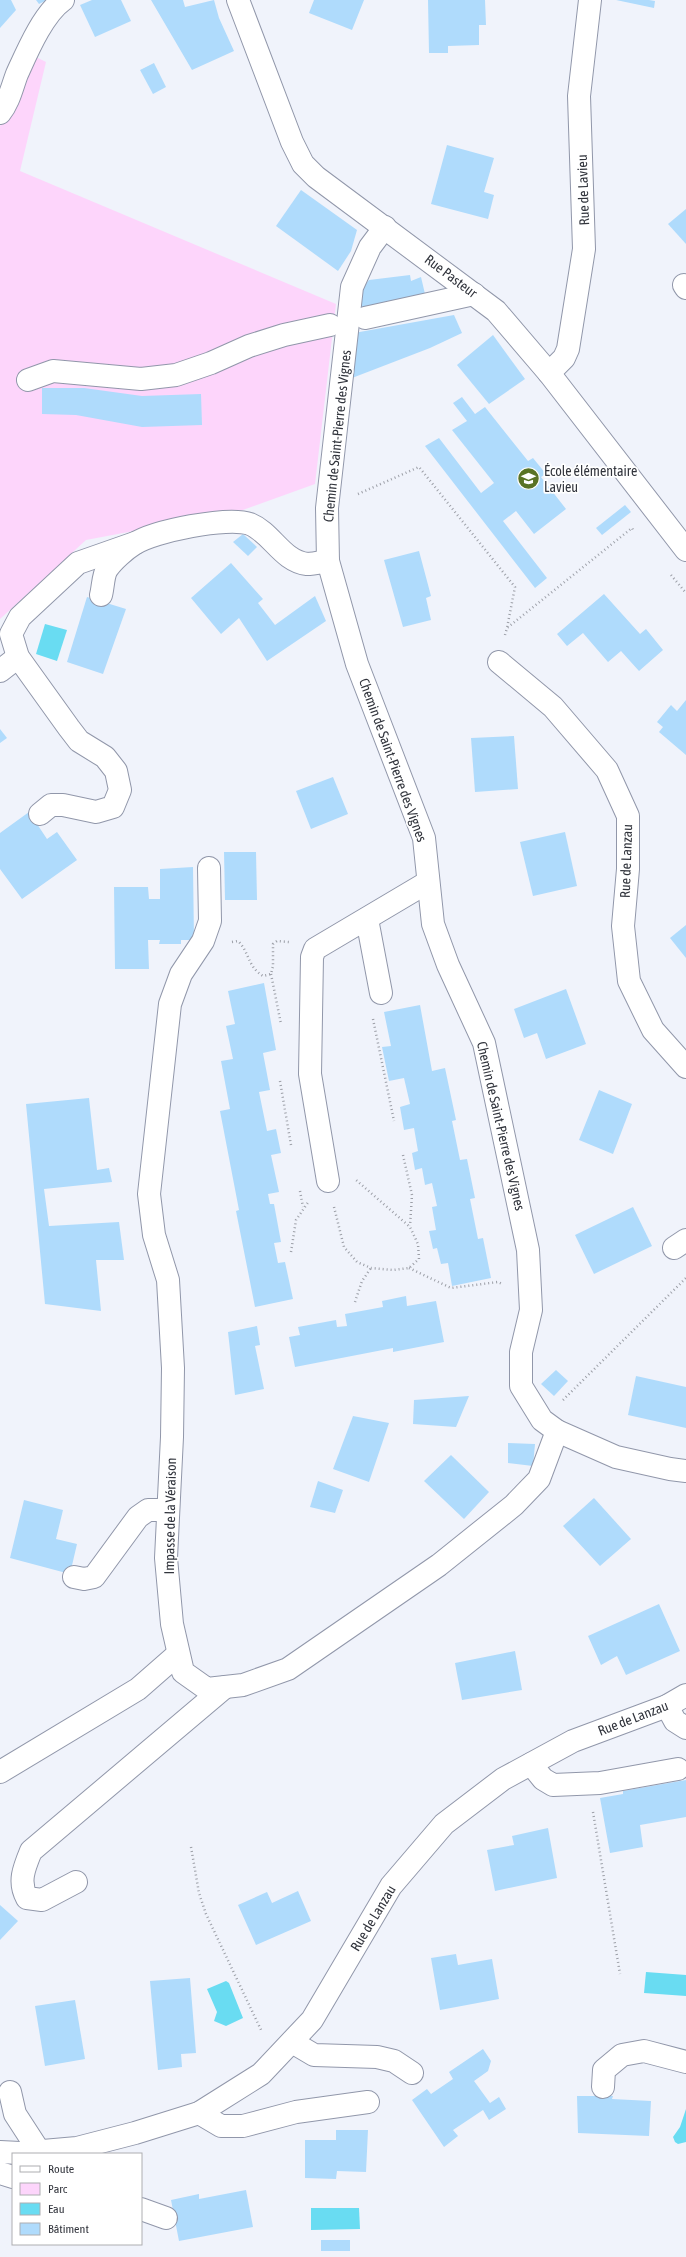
<svg xmlns="http://www.w3.org/2000/svg" width="686" height="2257" viewBox="0 0 686 2257" font-family="'Asap Condensed',sans-serif">
	<rect width="100%" height="100%" fill="#f0f3fb"/>
	<!-- green -->
	<path fill="#fdd5fb" d="M36 57 46 62 20 171 336 304 315 484 240 511 86 540 0 619V126L10 114Z"/>
	<!-- water -->
	<g fill="#69dcf2">
		<path d="M45 624 67 630 57 661 36 654Z"/>
		<path d="M646 1972 686 1975V1996L644 1993Z"/>
		<path d="M226 1981 229 1983 243 2018 226 2026 214 2021 217 2012 207 1989Z"/>
		<path d="M686 2109V2142L678 2144 675 2142 673 2137 680 2127Z"/>
		<path d="M311 2208H359L360 2229 311 2230Z"/>
	</g>
	<!-- building -->
	<g fill="#afdbfc">
		<path d="M0 0H11L16 10 0 28Z"/>
		<path d="M36 0H47L39 4Z"/>
		<path d="M92 0H121L131 21 95 37 80 5Z"/>
		<path d="M151 0H183L185 7 214 0 219 18 234 51 192 70Z"/>
		<path d="M314 0H364L352 30 309 13Z"/>
		<path d="M428 0H485L486 25H479V45L448 46V53H429Z"/>
		<path d="M616 0H649L655 1 654 8Z"/>
		<path d="M154 63 166 87 153 94 140 70Z"/>
		<path d="M447 145 494 158 484 192 494 195 488 219 431 204Z"/>
		<path d="M301 190 357 230 351 251 338 271 276 226Z"/>
		<path d="M686 209V244L668 224Z"/>
		<path d="M410 275 411 281 421 277 425 294 355 311 361 290 369 280Z"/>
		<path d="M454 315 462 333 430 348 352 378 354 333Z"/>
		<path d="M493 335 525 379 489 404 457 365Z"/>
		<path d="M42 388H84L142 396 201 394 202 425 142 427 76 415 42 414Z"/>
		<path d="M462 397 475 414 485 407 528 461 533 458 546 474 541 477 566 509 534 534 516 511 503 521 547 578 535 588 425 446 439 438 481 493 494 483 452 430 467 421 453 403Z"/>
		<path d="M625 505 631 512 602 535 596 528Z"/>
		<path d="M243 534 257 547 248 556 233 542Z"/>
		<path d="M419 551 431 596 426 598 431 620 403 627 384 560Z"/>
		<path d="M231 563 263 599 258 603 275 625 315 596 326 621 267 661 239 618 221 634 191 598Z"/>
		<path d="M604 594 640 634 646 629 663 650 639 671 621 651 608 662 583 633 567 646 557 634Z"/>
		<path d="M87 597 126 609 103 674 67 662Z"/>
		<path d="M686 700V755L659 732 663 727 657 722 671 705 677 711Z"/>
		<path d="M0 729 7 738 0 743Z"/>
		<path d="M514 736 518 789 475 792 471 738Z"/>
		<path d="M333 777 348 814 311 829 296 791Z"/>
		<path d="M29 812 47 839 57 832 77 860 22 899 0 869V833Z"/>
		<path d="M565 832 577 886 533 896 520 842Z"/>
		<path d="M224 852H256L257 900H225Z"/>
		<path d="M193 867 194 940H181V944H159L160 940H148L149 969H115L114 887H148L149 899H160V869Z"/>
		<path d="M686 925V958L670 938Z"/>
		<path d="M264 983 276 1050 263 1053 270 1090 259 1092 267 1131 276 1129 281 1153 271 1155 279 1192 268 1194 270 1204H274L281 1242 274 1243 278 1263 285 1262 293 1299 255 1307 236 1211 239 1210 220 1111 230 1109 221 1061 233 1059 226 1026 235 1024 228 991Z"/>
		<path d="M566 989 586 1044 546 1059 537 1033 524 1038 514 1009Z"/>
		<path d="M420 1005 432 1071 445 1068 456 1120 452 1121 460 1160 467 1159 475 1198 470 1199 478 1239 483 1238 491 1278 452 1286 448 1263 441 1264 437 1248 433 1249 429 1231 436 1230 432 1207 437 1206 432 1183 425 1185 422 1168 415 1170 412 1153 418 1151 414 1128 404 1130 400 1107 410 1104 404 1078 389 1081 382 1047 391 1046 384 1012Z"/>
		<path d="M599 1090 632 1104 613 1154 579 1140Z"/>
		<path d="M89 1098 97 1170 109 1168 112 1182 44 1189 49 1226 119 1222 124 1260H96L101 1311 45 1304 26 1104Z"/>
		<path d="M633 1207 652 1246 594 1274 575 1235Z"/>
		<path d="M406 1296 407 1306 436 1301 444 1342 393 1352V1348L295 1367 289 1337 300 1335 298 1327 336 1320 337 1327 347 1326 345 1314 383 1307 382 1301Z"/>
		<path d="M257 1326 260 1345 255 1346 264 1389 235 1395 228 1332Z"/>
		<path d="M556 1370 568 1381 554 1396 541 1384Z"/>
		<path d="M636 1376 686 1387V1428L628 1415Z"/>
		<path d="M469 1396 456 1427 413 1424 414 1400Z"/>
		<path d="M353 1416 389 1423 369 1482 333 1469Z"/>
		<path d="M508 1443 535 1444 533 1466 508 1463Z"/>
		<path d="M451 1455 489 1492 464 1519 424 1481Z"/>
		<path d="M318 1481 343 1490 335 1513 310 1507Z"/>
		<path d="M594 1498 631 1539 600 1566 563 1526Z"/>
		<path d="M24 1500 63 1510 56 1539 77 1544 70 1574 10 1558Z"/>
		<path d="M659 1604 680 1651 626 1675 617 1656 601 1665 588 1636Z"/>
		<path d="M515 1651 522 1690 462 1700 455 1663Z"/>
		<path d="M686 1780V1817L640 1825 643 1847 610 1853 600 1798 623 1794V1791Z"/>
		<path d="M548 1828 557 1878 495 1891 487 1850 514 1845 512 1836Z"/>
		<path d="M298 1891 311 1921 256 1945 238 1905 267 1892 272 1903Z"/>
		<path d="M0 1905 18 1921 0 1940Z"/>
		<path d="M456 1954 458 1965 492 1959 499 1999 440 2010 431 1958Z"/>
		<path d="M190 1978 196 2053 181 2054 182 2067 158 2070 150 1981Z"/>
		<path d="M75 2000 85 2059 45 2066 35 2006Z"/>
		<path d="M483 2049 491 2061 488 2071 474 2081 490 2103 499 2097 506 2109 489 2120 483 2110 453 2130 458 2136 444 2147 412 2100 427 2089 431 2094 453 2079 449 2072Z"/>
		<path d="M577 2096H613L612 2099 651 2101 649 2136 578 2133Z"/>
		<path d="M336 2130H368L366 2172 337 2171 336 2179 305 2178V2140H336Z"/>
		<path d="M246 2190 253 2227 179 2241 171 2200 199 2194V2199Z"/>
		<rect x="321" y="2240" width="29" height="11"/>
	</g>
	<g fill="none" stroke-linecap="round" stroke-linejoin="round">
		<defs>
			<g id="minor">
				<path d="M238 0 292 142 303 164 316 177 496 311 549 373 686 550"/>
				<path d="M0 113C9 102 12 87 17 74 27 52 43 14 63 0"/>
				<path d="M385 227 370 247 352 287 327 508 328 561 357 664 424 838 433 924 448 965 484 1043 528 1250 531 1310 521 1352V1386L542 1420 557 1431 616 1457 670 1469 686 1471"/>
				<path d="M684 285 686 288"/>
				<path d="M365 318 474 294"/>
				<path d="M549 373 564 358 568 349 584 249 579 96 590 0"/>
				<path d="M28 380 53 371 141 379 176 375 211 363 249 346 284 335 330 325"/>
				<path d="M101 595C103 588 103 575 107 569 113 560 126 549 134 544 154 531 228 516 250 524 272 533 282 561 307 564 313 564 322 562 328 561"/>
				<path d="M499 662 553 707 607 770 628 816V869L623 926 629 981 653 1030 686 1067"/>
				<path d="M0 671 18 657"/>
				<path d="M40 814 51 805H63L96 812 113 807 120 790 116 771 105 757 79 741 69 728 18 657 11 634 20 617 78 563 135 543"/>
				<path d="M209 868 210 921 203 941 181 974 170 1004 149 1194 154 1235 168 1280 173 1368 172 1437 166 1558 172 1624 183 1672 207 1689 243 1685 288 1669 439 1565 514 1505 539 1479 557 1431"/>
				<path d="M367 919 381 993"/>
				<path d="M328 1181 310 1074 312 957 315 949 428 882"/>
				<path d="M674 1248 686 1240"/>
				<path d="M74 1577 84 1579 94 1577 138 1517 148 1510H167"/>
				<path d="M667 1706 675 1721 686 1728"/>
				<path d="M531 1764 543 1779 553 1785 600 1783 678 1769"/>
				<path d="M0 1772 138 1689 178 1654"/>
				<path d="M76 1882 42 1900 27 1898C18 1882 24 1868 31 1851L225 1687"/>
				<path d="M292 2042 314 2055 377 2057 394 2061 412 2073"/>
				<path d="M603 2087 604 2070 622 2055 644 2051 686 2062"/>
				<path d="M10 2092 15 2114 39 2151"/>
				<path d="M199 2113 221 2126H243L296 2112 368 2102"/>
				<path d="M0 2152 20 2153 77 2148 135 2133 199 2113 261 2074 312 2020 391 1886 444 1824 503 1779 573 1741 667 1706 686 1695"/>
				<path d="M0 2173 13 2177"/>
				<path d="M141 2209 166 2218"/>
			</g>
		</defs>
		<!-- minor casing -->
		<use href="#minor" stroke="#9197aa" stroke-width="24"/>
		<!-- path -->
		<g stroke="#9c9fa7" stroke-width="2.5" stroke-dasharray="1 3" stroke-linecap="butt">
			<path d="M358 494 419 467 515 587 507 628"/>
			<path d="M671 575 686 593"/>
			<path d="M505 635 507 628 632 528 633 530"/>
			<path d="M232 942 238 941C250 953 247 966 263 976L271 974 273 966V944L277 941 289 942"/>
			<path d="M271 974 281 1024"/>
			<path d="M373 1019 394 1121"/>
			<path d="M280 1081 291 1145"/>
			<path d="M403 1155 412 1195 410 1226"/>
			<path d="M300 1191 303 1207"/>
			<path d="M334 1207 344 1247 357 1262 371 1268 393 1270 409 1268 419 1259 418 1244 410 1227 356 1180"/>
			<path d="M291 1252 296 1220 309 1201"/>
			<path d="M409 1268 451 1288 498 1282 502 1284"/>
			<path d="M355 1302 362 1281 371 1268"/>
			<path d="M563 1400 686 1278"/>
			<path d="M593 1812 620 1974"/>
			<path d="M191 1847 199 1893 206 1914 262 2032"/>
		</g>
		<!-- minor -->
		<use href="#minor" stroke="#fff" stroke-width="22"/>
	</g>
	<!-- icons -->
	<defs>
		<symbol id="school-disc" viewBox="-11 -11 22 22"><circle r="9.5" fill="#597325" stroke="#fff"/><path d="M0-5L7-2L0 1L-7-2ZM-4 1L0 2.5L4 1V4Q0 6-4 4Z" fill="#fff"/></symbol>
	</defs>
	<g fill-rule="evenodd">
		<use href="#school-disc" x="516" y="466" width="25" height="25"/>
	</g>
	<g text-anchor="middle" stroke-width="3.5" stroke-linejoin="round" paint-order="stroke">
		<!-- street labels -->
		<g font-size="14" fill="#31343c" stroke="#fff">
			<text transform="translate(583 190) rotate(-92)" y="5">Rue de Lavieu</text>
			<text transform="translate(451 276) rotate(37)" y="5">Rue Pasteur</text>
			<text transform="translate(337 436) rotate(-84)" y="5">Chemin de Saint-Pierre des Vignes</text>
			<text transform="translate(393 760) rotate(70)" y="5">Chemin de Saint-Pierre des Vignes</text>
			<text transform="translate(626 861) rotate(-88)" y="5">Rue de Lanzau</text>
			<text transform="translate(501 1126) rotate(77)" y="5">Chemin de Saint-Pierre des Vignes</text>
			<text transform="translate(170 1516) rotate(-89)" y="5">Impasse de la Véraison</text>
			<text transform="translate(633 1718) rotate(-21)" y="5">Rue de Lanzau</text>
			<text transform="translate(373 1918) rotate(-59)" y="5">Rue de Lanzau</text>
		</g>
		<!-- poi labels -->
		<g font-size="14" fill="#31343c" stroke="#fff" text-anchor="start">
			<text x="544" y="476">École élémentaire<tspan x="544" dy="16">Lavieu</tspan></text>
		</g>
	</g>
	<!-- legend -->
	<rect x="12" y="2153" width="130" height="92" fill="#ffffff" stroke="#adaeb1"/>
	<rect x="20" y="2166" width="20" height="6" fill="#ffffff" stroke="#adaeb1"/>
	<text x="48" y="2173" font-size="12" fill="#31343c">Route</text>
	<rect x="20" y="2183" width="20" height="12" fill="#fdd5fb" stroke="#adaeb1"/>
	<text x="48" y="2193" font-size="12" fill="#31343c">Parc</text>
	<rect x="20" y="2203" width="20" height="12" fill="#69dcf2" stroke="#adaeb1"/>
	<text x="48" y="2213" font-size="12" fill="#31343c">Eau</text>
	<rect x="20" y="2223" width="20" height="12" fill="#afdbfc" stroke="#adaeb1"/>
	<text x="48" y="2233" font-size="12" fill="#31343c">Bâtiment</text>
</svg>
